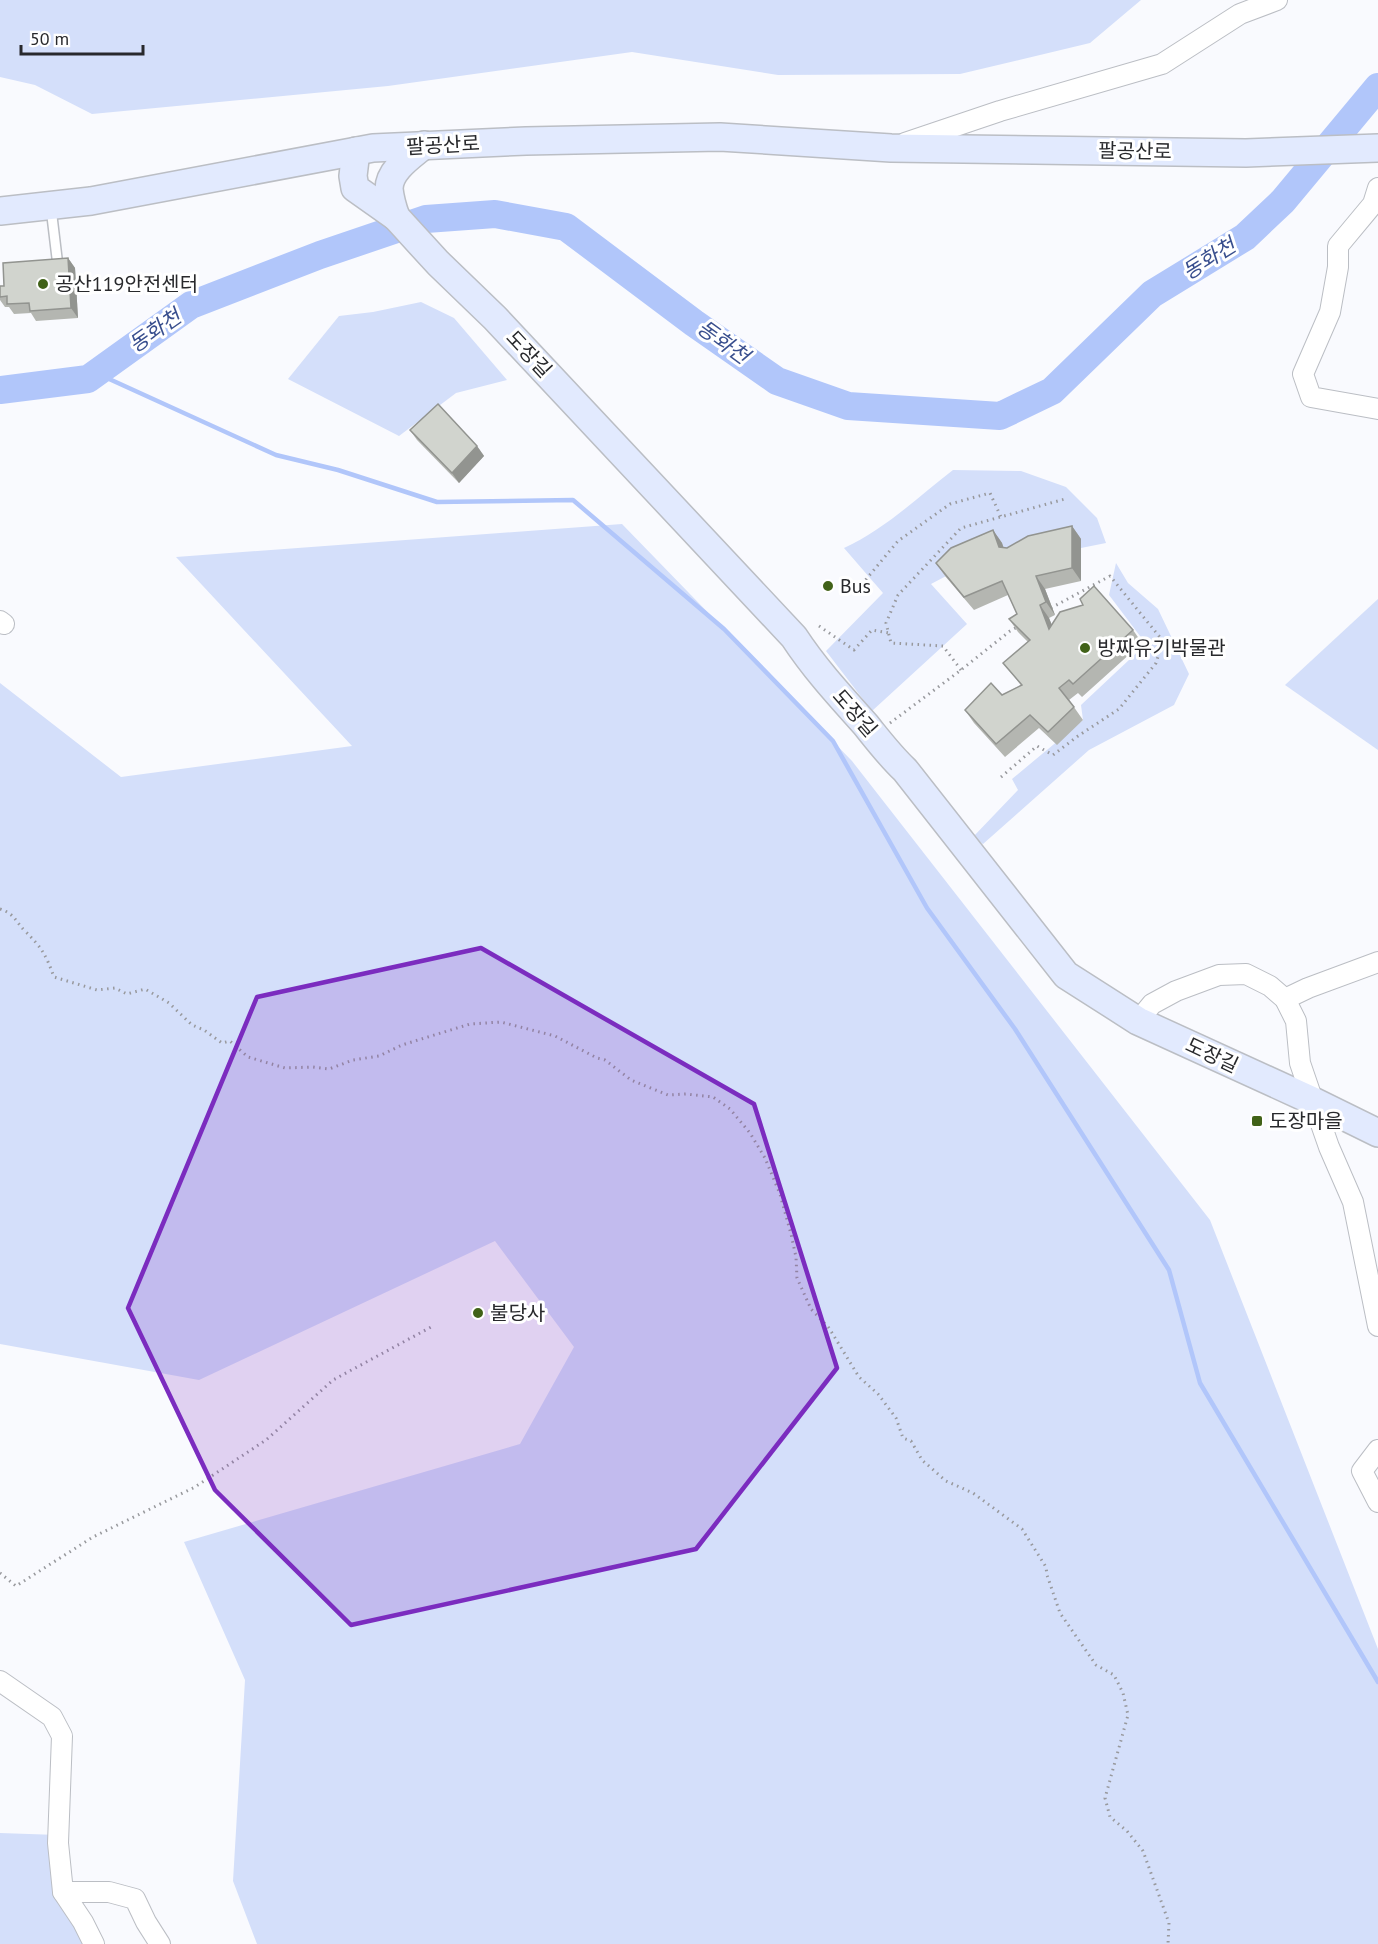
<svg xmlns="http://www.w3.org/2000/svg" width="1378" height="1944" viewBox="0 0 1378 1944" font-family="'PT Sans','Noto Sans KR',sans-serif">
	<rect width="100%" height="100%" fill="#f9fafe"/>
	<!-- green -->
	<g fill="#d4dffa">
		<path d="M0 0H1141L1090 43 960 74 778 75 632 52 388 86 92 114 35 85 0 77Z"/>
		<path d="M421 302 454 318 507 380 456 393 399 436 288 379 339 316 373 312Z"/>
		<path d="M953 470 1021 471 1066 487 1097 518 1106 543 1061 552 967 565 931 584 967 624 872 711 826 651 883 593 844 548C884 530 918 497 953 470Z"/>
		<path d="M622 524 852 761 1210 1220 1378 1649V1944H257L233 1881 245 1680 184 1542 520 1444 574 1347 495 1241 199 1380 0 1344V683L121 777 352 746 176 557Z"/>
		<path d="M1116 563 1128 583 1158 609 1189 674 1174 705 1089 750 983 844 973 837 1018 790 1012 779 1083 720 1081 705 1146 644 1109 595Z"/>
		<path d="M1378 599V750L1285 685Z"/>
		<path d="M0 1833 58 1835 89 1944H0Z"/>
	</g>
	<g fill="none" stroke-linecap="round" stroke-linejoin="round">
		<!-- stream -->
		<path stroke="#b1c6fa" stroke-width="4.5" d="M96 373 276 455 338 470 437 502 573 500 724 629 833 741 927 908 1015 1029 1169 1270 1200 1383 1378 1682"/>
		<!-- river -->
		<path stroke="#b1c6fa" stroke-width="28" d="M0 390 88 379 191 305 320 255 426 219 495 214 566 227 694 323 777 381 848 406 1000 416 1052 391 1152 294 1245 237 1283 201 1378 87"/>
		<defs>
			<path id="lane" d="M51 208 57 258"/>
			<g id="street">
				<path d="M905 143 1000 111 1162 64 1240 14 1277 0"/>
				<path d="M1378 188 1373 204 1338 246V267L1330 312 1303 374 1311 397 1378 409"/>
				<path d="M0 621 4 624"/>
				<path d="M1285 999 1308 988 1378 962"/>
				<path d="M1138 1021 1152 1004 1176 991 1219 975 1246 974 1270 986 1285 999 1296 1021 1300 1063 1313 1101 1329 1147 1353 1202 1378 1326"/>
				<path d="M1378 1450 1362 1471 1378 1502"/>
				<path d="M0 1681 52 1717 62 1736 58 1843 63 1892 83 1922 94 1944"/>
				<path d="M63 1892H109L135 1899 146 1922 160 1944"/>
			</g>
			<g id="secondary">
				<path d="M356 151 353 176 355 188 396 217 438 263 495 318 794 637C815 669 840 696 865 724 878 740 890 756 905 770L1066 975 1138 1021 1313 1101 1378 1133"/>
				<path d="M0 211 91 201 373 148 526 141 720 137 891 148 1246 153 1378 148"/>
				<path d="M396 217C393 209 390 198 389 189 389 170 411 156 424 145"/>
			</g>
		</defs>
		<!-- lane casing -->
		<use href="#lane" stroke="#bbbec4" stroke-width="12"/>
		<!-- street casing -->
		<use href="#street" stroke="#bbbec4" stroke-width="22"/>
		<!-- secondary casing -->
		<use href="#secondary" stroke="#bbbec4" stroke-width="30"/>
		<!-- path -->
		<g stroke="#98999d" stroke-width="3" stroke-dasharray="1.5 4.5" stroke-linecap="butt">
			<path d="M858 589 898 541 950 504 990 493 1001 517"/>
			<path d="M819 626 854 650 872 630 889 633"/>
			<path d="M961 670 943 646 891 643 886 623 898 595 961 528 1065 499"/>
			<path d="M890 723 961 670 1010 631 1019 626"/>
			<path d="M1001 777 1037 746 1053 755 1078 736 1119 709 1156 663 1163 641 1110 576 1051 608"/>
			<path d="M0 909C15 914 15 921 25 931 42 948 46 955 54 977L97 990 115 988 127 994 145 989 169 1003 192 1025 204 1030 222 1043 230 1041 248 1057 285 1068 313 1067 329 1069 353 1060 379 1056 402 1045 470 1024 501 1022 555 1036 597 1058 605 1060 631 1080 668 1095 686 1094 713 1097 730 1109 750 1133 765 1158 780 1194 791 1234 796 1257 797 1278 811 1309 829 1328 859 1377 878 1394 896 1418 903 1438 911 1441 922 1460 946 1481 973 1493 1022 1529 1046 1567 1047 1575 1060 1613 1096 1665 1114 1675 1123 1693 1128 1715 1105 1798 1110 1817 1127 1831 1143 1851 1169 1923 1168 1944"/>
			<path d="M0 1573 16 1586 93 1537 195 1487 266 1440 333 1380 433 1326"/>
		</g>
		<!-- lane -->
		<use href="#lane" stroke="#fff" stroke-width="9"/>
		<!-- street -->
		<use href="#street" stroke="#fff" stroke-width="20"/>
		<!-- secondary -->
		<use href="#secondary" stroke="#e2eafe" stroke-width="27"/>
	</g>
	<!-- wall -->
	<g fill="#b4b6b1">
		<path d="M68 258 75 268 78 318 36 321 31 313 14 314 9 307H5L0 300V286H4Z"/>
		<path d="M410 430 477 446 484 456 459 483 417 440Z"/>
		<path d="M1072 526 1081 539V581L1045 589 1055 615 1049 618 1052 626 1133 630 1142 643 1082 697 1078 693 1069 700 1083 720 1057 745 1039 728 1005 757 974 723 965 710 1002 695 1021 685 1003 663 1028 642 1018 632 1009 619 1017 614 1008 595 974 610 945 576 936 563 993 530 1002 543 1003 548H1007Z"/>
	</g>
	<!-- shaded-wall -->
	<g fill="#929490">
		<path d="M68 258 75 268 78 318 71 308Z"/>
		<path d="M477 446 484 456 459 483 452 473Z"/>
		<path d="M1072 526 1081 539V581L1072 568Z"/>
		<path d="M993 530 1002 543 1008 560 999 547Z"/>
		<path d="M1036 576 1045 589 1055 615 1046 602Z"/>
		<path d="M1040 605 1049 618 1059 642 1049 629Z"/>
	</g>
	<!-- building -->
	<g fill="#d1d4ce" stroke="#929490" stroke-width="1.5">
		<path d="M68 258 71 308 30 311 29 303 7 304V296L0 297V286H4L3 263Z"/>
		<path d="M438 404 477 446 452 473 410 430Z"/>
		<path d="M1072 526V568L1036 576 1046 602 1040 605 1049 629 1060 612 1083 605 1080 599 1094 586 1133 630 1073 684 1069 680 1059 688 1074 707 1048 732 1030 715 996 744 965 710 991 683 1002 695 1022 685 1003 663 1030 640 1009 619 1017 614 1002 581 964 597 936 563 951 548 993 530 999 547 1007 548 1028 536Z"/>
	</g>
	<!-- marked area -->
	<path fill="#7b2cbf" fill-opacity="0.2" stroke="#7b2cbf" stroke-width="4.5" stroke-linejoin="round" d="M481 948 754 1104 837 1368 696 1549 351 1625 215 1490 128 1308 257 997Z"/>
	<!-- markers -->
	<g fill="#416218" stroke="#fff" stroke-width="2">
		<circle cx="43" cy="284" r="6"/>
		<circle cx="828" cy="586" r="6"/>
		<circle cx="1085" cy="648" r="6"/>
		<rect x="1251" y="1115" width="12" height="12" rx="3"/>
		<circle cx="478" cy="1313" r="6"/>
	</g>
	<g text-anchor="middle" stroke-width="6" stroke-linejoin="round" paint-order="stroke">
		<!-- street labels -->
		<g font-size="20" fill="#28292c" stroke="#fff">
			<text transform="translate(443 145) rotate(-3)" y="7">팔공산로</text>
			<text transform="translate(1135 151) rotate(1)" y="7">팔공산로</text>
			<text transform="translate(529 354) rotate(47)" y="7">도장길</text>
			<text transform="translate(855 713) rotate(49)" y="7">도장길</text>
			<text transform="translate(1212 1055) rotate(25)" y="7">도장길</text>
		</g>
		<!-- poi labels -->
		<g font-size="20" fill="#28292c" stroke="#fff" text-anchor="start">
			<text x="55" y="291">공산119안전센터</text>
			<text x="840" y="593">Bus</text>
			<text x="1097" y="655">방짜유기박물관</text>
			<text x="1269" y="1128">도장마을</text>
			<text x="490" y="1320">불당사</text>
		</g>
		<!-- water labels -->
		<g font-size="21" font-style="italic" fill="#394f8e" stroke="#fff">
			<text transform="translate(1209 259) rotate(-32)" y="7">동화천</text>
			<text transform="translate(155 331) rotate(-35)" y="7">동화천</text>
			<text transform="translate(723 342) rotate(36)" y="7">동화천</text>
		</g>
	</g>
	<!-- scale -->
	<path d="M21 45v9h122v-9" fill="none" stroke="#28292c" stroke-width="3"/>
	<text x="30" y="45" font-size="18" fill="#28292c" stroke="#ffffff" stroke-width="4.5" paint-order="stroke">50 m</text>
</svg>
